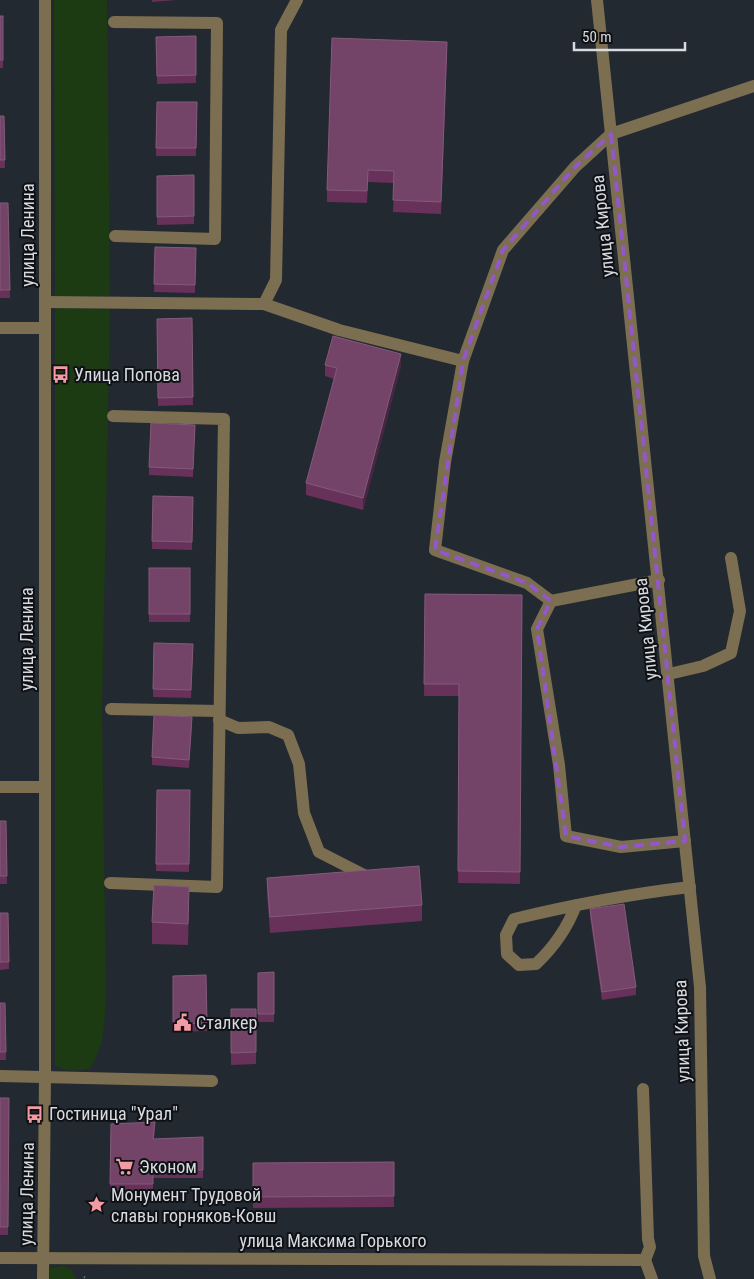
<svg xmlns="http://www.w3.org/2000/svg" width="754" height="1279" viewBox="0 0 754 1279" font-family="'Roboto Condensed',sans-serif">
	<rect width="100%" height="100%" fill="#232930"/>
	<!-- green -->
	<g fill="#1c3b12">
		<path d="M54 0H107L110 296 55 297Z"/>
		<path d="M55 308 110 309 102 711 106 995C104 1022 106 1046 89 1069 77 1070 65 1073 55 1065Z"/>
		<path d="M64 1266 71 1269 76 1279H50V1268Z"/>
	</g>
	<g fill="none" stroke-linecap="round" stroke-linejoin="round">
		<!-- path -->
		<path stroke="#7d8288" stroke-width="2.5" stroke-dasharray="1 4" stroke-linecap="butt" d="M84 1277 87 1279"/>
		<!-- minor -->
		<g stroke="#7c6e51" stroke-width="12">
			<path d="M597 0 700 987 704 1256 710 1279"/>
			<path d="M114 22 217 23 215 239 115 236"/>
			<path d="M45 302 264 304 339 330 463 361 503 250 575 167 611 134 754 86"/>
			<path d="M264 304 276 280 281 30 297 0"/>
			<path d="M0 328H45"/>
			<path d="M463 361 445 462 435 550 527 583 551 601 537 629 559 765 566 836 621 847 685 841"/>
			<path d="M551 601 659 580"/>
			<path d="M669 674 703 666 731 653 740 611 731 558"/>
			<path d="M111 709 219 711"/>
			<path d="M219 720 238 728 269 727 288 735 299 764 304 813 319 852 366 876"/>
			<path d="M0 787H44"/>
			<path d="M110 883 217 887 224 419 113 416"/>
			<path d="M576 905C567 929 554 947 536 964L519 965 507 954 506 935 514 919C572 905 630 894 690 887"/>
			<path d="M0 1076 212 1081"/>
			<path d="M643 1089 648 1239 650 1247 645 1260"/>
			<path d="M0 1258 645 1260 652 1279"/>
			<path d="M43 1279 45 1076V0"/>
		</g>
	</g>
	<!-- wall -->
	<g fill="#673159">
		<path d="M152 0H176L152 2Z"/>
		<rect x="0" y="16" width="3" height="52"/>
		<path d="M196 36V83L157 84 156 37Z"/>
		<path d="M447 54 441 214 393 212 394 183 368 182 367 203 327 202V190Z"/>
		<path d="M157 102H197L196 156H156Z"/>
		<path d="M0 116H4L5 168H0Z"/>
		<path d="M194 175V224L157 225V176Z"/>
		<path d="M0 203H8L10 298H0Z"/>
		<path d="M155 247 196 248 195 293 154 292Z"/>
		<path d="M192 318 193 405 158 406 157 319Z"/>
		<path d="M325 365 401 366 363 510 306 495V483L334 379 325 376Z"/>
		<path d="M195 425 193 477 149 475V467Z"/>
		<path d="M153 496 193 497 192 550 152 549Z"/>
		<rect x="149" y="568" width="41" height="54"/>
		<path d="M425 594 522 595 520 884 458 883 459 696H424Z"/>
		<path d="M154 643 193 644 191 698 153 697Z"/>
		<path d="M192 725 189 768 152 765V757Z"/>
		<path d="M157 790H190L189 872 156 871Z"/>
		<path d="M0 821H6L7 884H0Z"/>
		<path d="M267 878 422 905V921L270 933 267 893Z"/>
		<path d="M189 908 188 945 152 944V922Z"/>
		<path d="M590 909 636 987V995L602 1000 590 917Z"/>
		<path d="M0 913H8L9 969 0 970Z"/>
		<path d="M274 972V1022H258V973Z"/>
		<path d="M206 975 207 1031 173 1032V976Z"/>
		<path d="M0 1003H5L6 1060H0Z"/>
		<path d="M231 1009H256V1064L231 1065Z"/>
		<path d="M0 1098H9L8 1235H0Z"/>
		<path d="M111 1124 155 1130 154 1139 203 1137V1178H153V1192H110Z"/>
		<path d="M394 1162V1207L253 1208V1163Z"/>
	</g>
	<!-- shaded-wall -->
	<g fill="#472643">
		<path d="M447 42V54L441 214V202Z"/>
		<path d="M401 354V366L363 510V498Z"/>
		<path d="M189 887V908L188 945V924Z"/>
	</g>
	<!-- building -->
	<g fill="#734368" stroke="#835b7a">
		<rect x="0" y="16" width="3" height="44"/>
		<path d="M196 36V75L157 76 156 37Z"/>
		<path d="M332 38 447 42 441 202 393 200 394 171 368 170 367 191 327 190Z"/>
		<path d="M157 102H197L196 148H156Z"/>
		<path d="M0 116H4L5 160H0Z"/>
		<path d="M194 175V216L157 217V176Z"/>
		<path d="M0 203H8L10 290H0Z"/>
		<path d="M155 247 196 248 195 285 154 284Z"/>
		<path d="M192 318 193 397 158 398 157 319Z"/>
		<path d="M333 336 401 354 363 498 306 483 337 368 325 365Z"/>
		<path d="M151 423 195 425 193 469 149 467Z"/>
		<path d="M153 496 193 497 192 542 152 541Z"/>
		<rect x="149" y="568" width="41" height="46"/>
		<path d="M425 594 522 595 520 872 458 871 459 684H424Z"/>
		<path d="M154 643 193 644 191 690 153 689Z"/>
		<path d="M154 715 192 717 189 760 152 757Z"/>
		<path d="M157 790H190L189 864H156Z"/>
		<path d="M0 821H6L7 876H0Z"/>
		<path d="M419 866 422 905 270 917 267 878Z"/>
		<path d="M154 885 189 887 188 924 152 922Z"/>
		<path d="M624 904 636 987 602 992 590 909Z"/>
		<path d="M0 913H8L9 962H0Z"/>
		<path d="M274 972V1014H258V973Z"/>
		<path d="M206 975 207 1023 173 1024V976Z"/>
		<path d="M0 1003H5L6 1052H0Z"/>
		<path d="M231 1009H256V1052L231 1053Z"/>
		<path d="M0 1098H9L8 1227H0Z"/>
		<path d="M155 1122 153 1139 203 1137V1170H153V1184H110L111 1124Z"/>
		<path d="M394 1162V1196L253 1197V1163Z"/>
	</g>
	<!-- marked area -->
	<path fill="none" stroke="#9258c7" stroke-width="4" stroke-dasharray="10 6" stroke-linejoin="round" d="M611 134 685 841 621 847 566 836 537 629 551 601 527 583 435 550 463 361 503 250 575 167Z"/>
	<!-- icons -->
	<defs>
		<symbol id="bus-bare" viewBox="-9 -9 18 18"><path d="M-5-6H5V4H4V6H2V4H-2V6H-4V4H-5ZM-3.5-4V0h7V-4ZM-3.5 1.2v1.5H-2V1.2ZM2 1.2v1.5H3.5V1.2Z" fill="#f49aa3" stroke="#0f1115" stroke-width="2.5" paint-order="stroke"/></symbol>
		<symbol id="civic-bare" viewBox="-9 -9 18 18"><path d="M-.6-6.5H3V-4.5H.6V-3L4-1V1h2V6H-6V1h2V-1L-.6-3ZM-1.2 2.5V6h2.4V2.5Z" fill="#f49aa3" stroke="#0f1115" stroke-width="2.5" paint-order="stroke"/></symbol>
		<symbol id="supermarket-bare" viewBox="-9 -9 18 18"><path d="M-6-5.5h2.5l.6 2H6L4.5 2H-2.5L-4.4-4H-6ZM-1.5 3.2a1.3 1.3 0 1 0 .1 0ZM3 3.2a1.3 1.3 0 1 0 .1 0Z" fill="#f49aa3" stroke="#0f1115" stroke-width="2.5" paint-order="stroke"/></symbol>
		<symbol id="sight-bare" viewBox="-9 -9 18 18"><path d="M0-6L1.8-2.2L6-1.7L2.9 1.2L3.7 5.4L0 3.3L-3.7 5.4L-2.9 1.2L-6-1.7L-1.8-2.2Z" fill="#f49aa3" stroke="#0f1115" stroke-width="2.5" paint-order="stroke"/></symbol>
	</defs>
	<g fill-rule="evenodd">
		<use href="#bus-bare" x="48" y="362" width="25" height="25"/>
		<use href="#civic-bare" x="170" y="1010" width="25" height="25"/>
		<use href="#bus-bare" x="22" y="1102" width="25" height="25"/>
		<use href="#supermarket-bare" x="112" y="1154" width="25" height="25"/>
		<use href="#sight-bare" x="84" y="1192" width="25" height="25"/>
	</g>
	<g text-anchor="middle" stroke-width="4" stroke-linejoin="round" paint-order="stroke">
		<!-- street labels -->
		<g font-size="18" fill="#d7dbe0" stroke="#0f1115">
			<text transform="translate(603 226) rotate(-96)" y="6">улица Кирова</text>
			<text transform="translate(28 235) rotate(-90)" y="6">улица Ленина</text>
			<text transform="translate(646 629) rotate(-96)" y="6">улица Кирова</text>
			<text transform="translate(27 639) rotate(-90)" y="6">улица Ленина</text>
			<text transform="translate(682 1031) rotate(-92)" y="6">улица Кирова</text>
			<text transform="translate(27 1194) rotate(-89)" y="6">улица Ленина</text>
			<text x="333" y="1247">улица Максима Горького</text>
		</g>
		<!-- poi labels -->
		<g font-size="18" fill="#d7dbe0" stroke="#0f1115" text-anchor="start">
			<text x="74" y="381">Улица Попова</text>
			<text x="196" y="1029">Сталкер</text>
			<text x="49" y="1120">Гостиница "Урал"</text>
			<text x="139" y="1173">Эконом</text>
			<text x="111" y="1201">Монумент Трудовой<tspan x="111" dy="21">славы горняков-Ковш</tspan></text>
		</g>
	</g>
	<!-- scale -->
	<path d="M574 42v8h111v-8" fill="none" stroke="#d7dbe0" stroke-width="2.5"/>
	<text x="582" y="42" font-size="15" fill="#d7dbe0" stroke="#0f1115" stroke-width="4" paint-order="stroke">50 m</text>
</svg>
